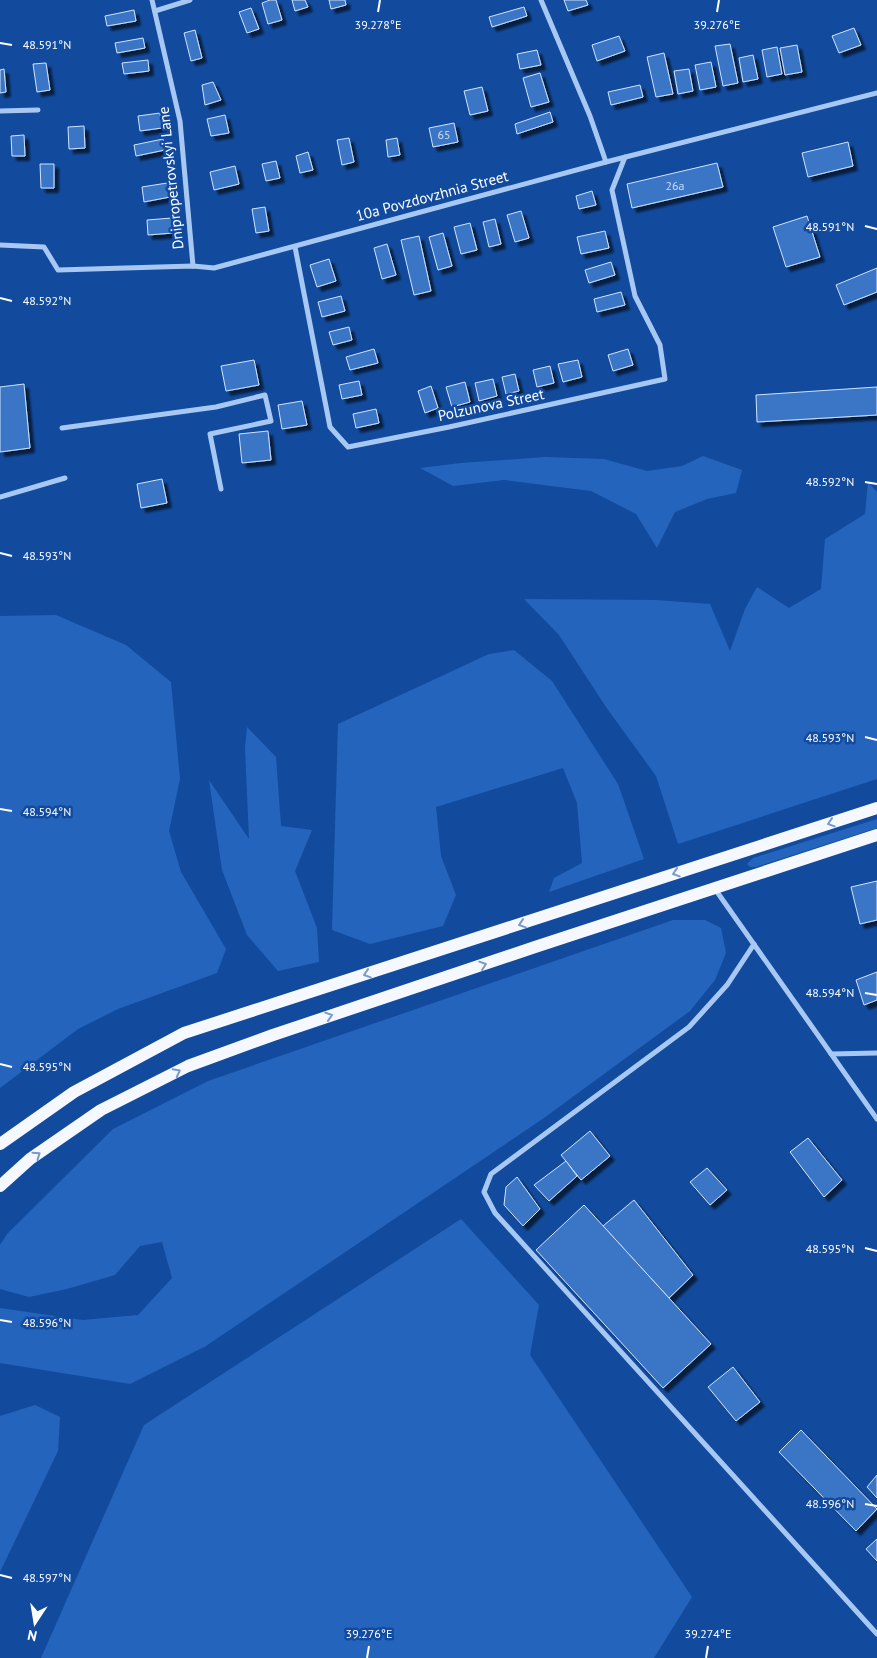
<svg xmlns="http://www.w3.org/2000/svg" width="877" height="1658" viewBox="0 0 877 1658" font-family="'PT Sans',sans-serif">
	<defs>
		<filter id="shadow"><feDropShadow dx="4.5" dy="4.5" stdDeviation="1" flood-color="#0009"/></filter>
	</defs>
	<rect width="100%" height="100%" fill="#124b9e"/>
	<!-- green -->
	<g fill="#2464bc">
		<path d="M703 456 742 470 736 493 707 499 675 512 657 548 636 514 591 491 504 480 453 486 420 468 461 463 545 457 604 459 647 471 682 466Z"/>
		<path d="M868 482 877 492V779L678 844 656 776 606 707 559 635 524 599 656 600 710 604 730 651 745 609 757 587 789 608 821 589 825 539 865 514Z"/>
		<path d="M56 615 126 645 171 682 180 779 169 831 181 872 226 949 217 973 118 1009 78 1029 0 1088V616Z"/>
		<path d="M514 650 552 681 618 784 644 859 549 892 554 878 582 863 577 803 563 768 436 807 441 856 456 895 443 926 370 944 332 930 338 724 489 654Z"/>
		<path d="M247 727 276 757 281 826 312 830 295 871 317 928 319 962 278 971 247 935 222 870 209 780 249 839 245 748Z"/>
		<path d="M877 819V828L756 867H750L747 864 753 858Z"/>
		<path d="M673 920H705L721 928 726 953 715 980 690 1011 544 1118 206 1346 130 1384 0 1363V1308L83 1320 138 1315 172 1278 162 1242 140 1246 115 1275 67 1289 29 1297 0 1289V1245L7 1234 113 1129 208 1081Z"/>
		<path d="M461 1219 539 1305 530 1355 692 1597 654 1658H41L144 1425Z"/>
		<path d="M35 1405 60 1417 58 1451 0 1572V1416Z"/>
	</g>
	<!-- building -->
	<g fill="#3b74c5" stroke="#d0e4fe" filter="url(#shadow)">
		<path d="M270 0H276L282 20 268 24 262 3Z"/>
		<path d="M292 0H305L308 7 295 11Z"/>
		<path d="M329 0H345L346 5 331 9Z"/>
		<path d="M564 0H586L588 5 568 11Z"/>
		<path d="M524 7 527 16 492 27 489 17Z"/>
		<path d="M251 8 259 29 247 33 239 12Z"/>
		<path d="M134 10 136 21 107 26 105 16Z"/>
		<path d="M854 28 861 45 839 53 832 36Z"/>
		<path d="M195 30 202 58 191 61 184 33Z"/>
		<path d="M619 36 625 51 597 61 592 45Z"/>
		<path d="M143 38 145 48 117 53 115 43Z"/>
		<path d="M730 44 738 83 723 86 715 46Z"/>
		<path d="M797 45 802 72 785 75 780 48Z"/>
		<path d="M777 47 782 74 767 77 762 50Z"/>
		<path d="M537 50 541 65 520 69 517 54Z"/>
		<path d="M664 53 673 94 656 97 647 57Z"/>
		<path d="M753 55 758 79 743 82 739 58Z"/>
		<path d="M148 60 149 71 124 74 122 63Z"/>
		<path d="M711 62 716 87 700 90 695 65Z"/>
		<path d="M46 63 50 90 37 92 33 64Z"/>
		<path d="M4 69 6 92 0 93V70Z"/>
		<path d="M689 69 693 91 678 94 674 71Z"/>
		<path d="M540 73 549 102 531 107 523 78Z"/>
		<path d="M213 82 221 100 205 105 202 85Z"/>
		<path d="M640 85 643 97 611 105 608 92Z"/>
		<path d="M482 87 488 111 470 115 464 91Z"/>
		<path d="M550 112 553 122 517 134 515 124Z"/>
		<path d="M160 113 162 128 140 131 138 116Z"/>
		<path d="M225 115 229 133 211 136 207 119Z"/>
		<path d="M454 123 458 142 433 147 429 128Z"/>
		<path d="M84 126 85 148 69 149 68 127Z"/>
		<path d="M24 135 25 156H12L11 136Z"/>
		<path d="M349 138 354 162 342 165 337 140Z"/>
		<path d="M397 138 400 155 388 157 386 140Z"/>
		<path d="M163 139 165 150 136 156 134 145Z"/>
		<path d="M848 142 853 166 808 177 802 153Z"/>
		<path d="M308 152 313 170 300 173 296 156Z"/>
		<path d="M276 161 280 178 266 181 262 164Z"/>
		<path d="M717 163 723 187 632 208 627 184Z"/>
		<path d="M40 164H54V188H41Z"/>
		<path d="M235 166 239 184 214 190 210 172Z"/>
		<path d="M167 183 170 197 144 202 142 187Z"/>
		<path d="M592 191 596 205 579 209 576 196Z"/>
		<path d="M265 207 269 231 256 233 252 209Z"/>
		<path d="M521 211 529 238 515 242 507 215Z"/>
		<path d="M807 216 820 257 786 267 773 227Z"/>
		<path d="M172 218 173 233 148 235 147 220Z"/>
		<path d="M495 219 501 244 489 247 483 222Z"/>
		<path d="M470 223 477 250 461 254 454 227Z"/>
		<path d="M605 231 609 248 581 254 577 237Z"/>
		<path d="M443 233 452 266 438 270 429 237Z"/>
		<path d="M419 236 431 291 414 295 401 240Z"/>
		<path d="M387 244 396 275 382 279 374 248Z"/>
		<path d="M329 259 336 281 317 287 310 265Z"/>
		<path d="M611 262 615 275 589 283 585 270Z"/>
		<path d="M877 268V292L844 305 836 285Z"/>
		<path d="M621 292 625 305 597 312 594 299Z"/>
		<path d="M341 296 345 311 322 317 318 302Z"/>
		<path d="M349 327 352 340 333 345 329 332Z"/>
		<path d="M374 349 378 363 350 370 346 357Z"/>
		<path d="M628 349 633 365 613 371 608 355Z"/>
		<path d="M254 360 259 385 226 391 221 366Z"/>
		<path d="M578 360 582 377 563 382 558 364Z"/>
		<path d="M550 366 554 383 537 387 533 370Z"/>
		<path d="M515 374 519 391 506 394 502 377Z"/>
		<path d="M493 379 497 396 479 401 475 383Z"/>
		<path d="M359 381 362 395 342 399 339 385Z"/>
		<path d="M465 382 470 402 452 407 446 387Z"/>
		<path d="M24 384 30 448 0 452V387Z"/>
		<path d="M431 386 438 408 425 413 418 391Z"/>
		<path d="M877 387V415L757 422 756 395Z"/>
		<path d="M302 401 307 425 282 429 278 405Z"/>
		<path d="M376 409 379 423 356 428 353 414Z"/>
		<path d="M268 431 271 460 242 463 239 434Z"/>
		<path d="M162 479 167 503 141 508 137 484Z"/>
		<path d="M877 881V920L860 924 851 887Z"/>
		<path d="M877 972V1000L864 1005 856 980Z"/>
		<path d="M590 1131 610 1156 581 1180 561 1155Z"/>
		<path d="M808 1138 842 1180 824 1197 790 1152Z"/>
		<path d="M566 1161 577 1176 549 1201 534 1185Z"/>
		<path d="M707 1168 727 1190 710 1205 690 1182Z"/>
		<path d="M517 1177 540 1209 523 1226 504 1205 506 1187Z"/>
		<path d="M634 1200 693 1275 669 1298 603 1226Z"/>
		<path d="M584 1205 711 1344 663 1388 536 1250Z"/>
		<path d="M733 1367 760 1402 736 1421 708 1387Z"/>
		<path d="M801 1430 877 1509 856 1531 779 1452Z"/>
		<path d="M877 1475V1498L867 1487Z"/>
		<path d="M877 1539V1561L866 1549Z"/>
	</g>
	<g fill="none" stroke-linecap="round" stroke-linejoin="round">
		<!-- street -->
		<g stroke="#a8c8f4" stroke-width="5">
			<path d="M152 0 180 121 193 266"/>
			<path d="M541 0 590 116 606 162"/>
			<path d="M155 11 190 0"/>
			<path d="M0 111 38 110"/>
			<path d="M0 245 44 247 58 270 193 266 214 268 606 162 877 93"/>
			<path d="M295 247 330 427 348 447 449 427 665 379 660 345 635 296 612 190 625 157"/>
			<path d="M62 428 216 407 265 395 271 421 210 434 221 489"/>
			<path d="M0 497 65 478"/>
			<path d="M715 889 877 1119"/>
			<path d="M754 944 727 985 689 1027 491 1174 484 1192 495 1213 877 1634"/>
			<path d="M831 1054 877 1053"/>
		</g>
		<!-- primary -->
		<g stroke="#f5f9ff" stroke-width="12">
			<path d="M0 1144 74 1092 184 1033 877 808"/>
			<path d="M0 1186 30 1159 101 1110 188 1066 273 1035 535 947 877 835"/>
		</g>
	</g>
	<!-- one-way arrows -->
	<defs><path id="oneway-chevron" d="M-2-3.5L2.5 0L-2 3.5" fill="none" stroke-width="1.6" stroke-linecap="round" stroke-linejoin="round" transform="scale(1.25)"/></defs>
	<g stroke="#7899ca">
		<use href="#oneway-chevron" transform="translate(831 823) rotate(162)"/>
		<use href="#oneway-chevron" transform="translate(676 873) rotate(162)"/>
		<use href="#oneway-chevron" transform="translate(522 924) rotate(162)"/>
		<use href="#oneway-chevron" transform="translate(483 965) rotate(-19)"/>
		<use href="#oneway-chevron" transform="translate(367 974) rotate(162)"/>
		<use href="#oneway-chevron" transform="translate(329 1016) rotate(-18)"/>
		<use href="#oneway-chevron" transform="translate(177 1072) rotate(-27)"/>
		<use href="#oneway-chevron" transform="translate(37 1155) rotate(-35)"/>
	</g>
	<!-- ticks -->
	<path fill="none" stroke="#fff" stroke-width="2" d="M378 12 380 0M717 12 719 0M0 43 12 45M865 226 877 229M0 298 12 301M865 482 877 484M0 553 12 556M865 737 877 740M0 809 12 811M865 993 877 995M0 1064 12 1067M865 1248 877 1251M0 1320 12 1322M865 1504 877 1506M0 1575 12 1578M367 1658 369 1646M706 1658 708 1646"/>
	<g text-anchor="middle" stroke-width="5" stroke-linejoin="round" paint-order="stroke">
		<!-- number labels -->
		<g font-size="12" fill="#cedcf0">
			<text x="444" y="139">65</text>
			<text x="675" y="190">26а</text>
		</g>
		<!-- street labels -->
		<g font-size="15" fill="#fff" stroke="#124b9e">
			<text transform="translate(171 178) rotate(-96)" y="5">Dnipropetrovskyi Lane</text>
			<text transform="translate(432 196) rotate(-15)" y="5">10a Povzdovzhnia Street</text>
			<text transform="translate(491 405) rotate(-12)" y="5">Polzunova Street</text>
		</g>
	</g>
	<g font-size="12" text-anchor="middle" fill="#fff" stroke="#124b9e" stroke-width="5" stroke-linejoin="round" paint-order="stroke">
		<text x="378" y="29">39.278°E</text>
		<text x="717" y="29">39.276°E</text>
		<text x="47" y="49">48.591°N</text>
		<text x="830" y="231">48.591°N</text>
		<text x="47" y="305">48.592°N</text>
		<text x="830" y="486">48.592°N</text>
		<text x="47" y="560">48.593°N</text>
		<text x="830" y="742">48.593°N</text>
		<text x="47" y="816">48.594°N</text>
		<text x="830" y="997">48.594°N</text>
		<text x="47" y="1071">48.595°N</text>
		<text x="830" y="1253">48.595°N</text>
		<text x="47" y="1327">48.596°N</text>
		<text x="830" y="1508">48.596°N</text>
		<text x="47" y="1582">48.597°N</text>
		<text x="369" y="1638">39.276°E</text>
		<text x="708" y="1638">39.274°E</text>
	</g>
	<!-- north arrow -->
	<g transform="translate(35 1623) rotate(192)" stroke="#124b9e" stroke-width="4" paint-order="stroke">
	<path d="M0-4L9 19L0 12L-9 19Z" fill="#ffffff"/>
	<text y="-8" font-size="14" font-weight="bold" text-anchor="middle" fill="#ffffff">N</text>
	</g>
</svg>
